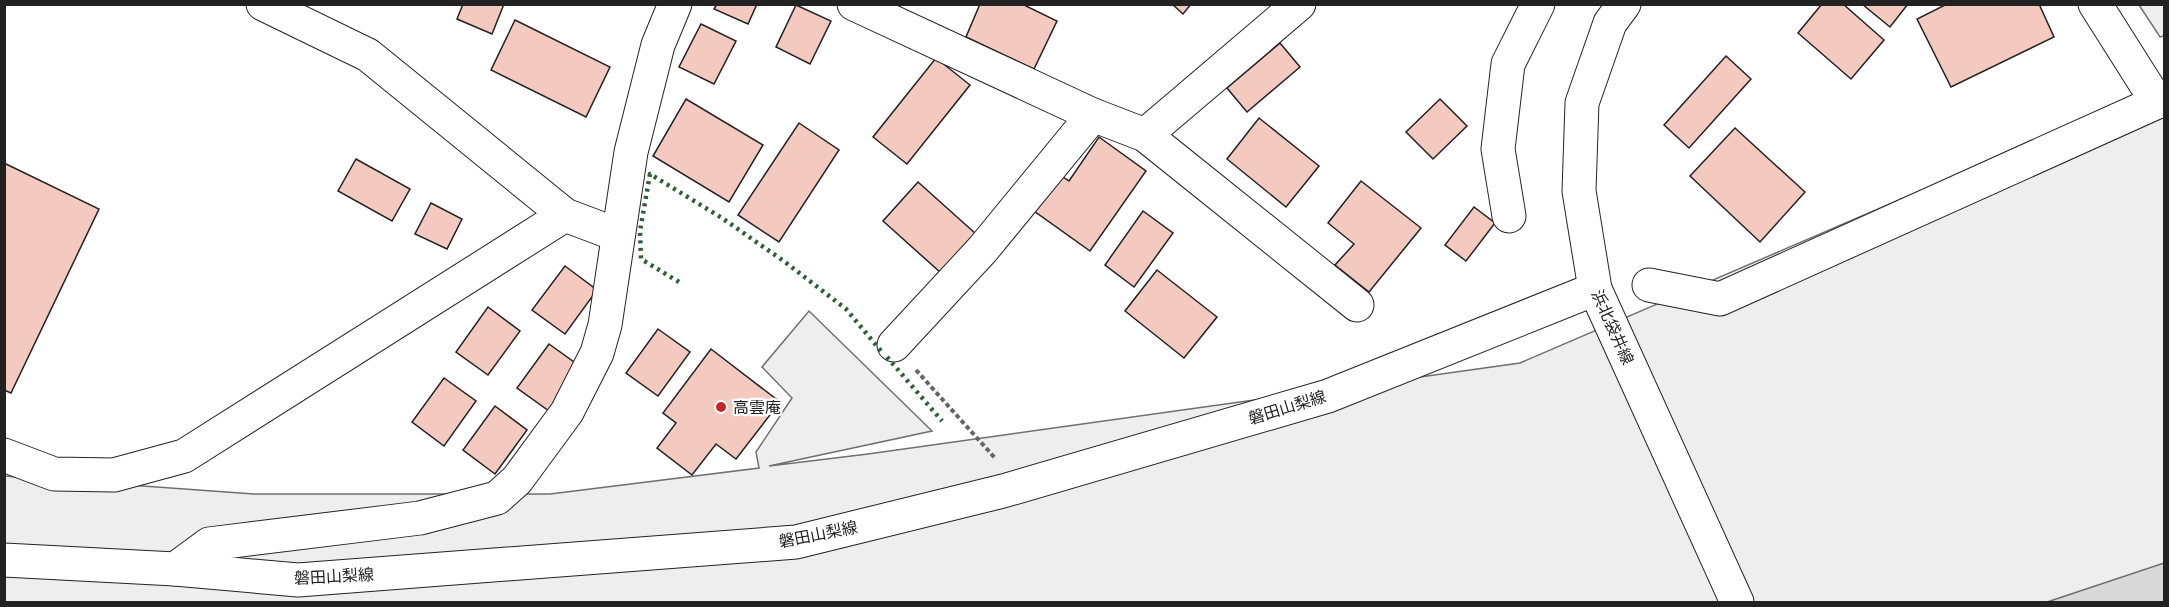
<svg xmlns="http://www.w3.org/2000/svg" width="2169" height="607" viewBox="0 0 2169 607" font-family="Signika,'Noto Sans JP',sans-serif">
	<rect width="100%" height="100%" fill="#fff"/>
	<!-- green -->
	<g fill="#eee" stroke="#6f6f6f" stroke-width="1.5">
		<path d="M2139 5H2164V36L2160 37Z"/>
		<path d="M2164 86V602H5L4 476 254 494H550L759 468 756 452 792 398 762 367 809 311 932 431 769 466 868 454 1520 363Z"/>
	</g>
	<!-- water -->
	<path fill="#d9d9d9" stroke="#6f6f6f" stroke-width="1.5" d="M2164 563V602H2047Z"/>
	<!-- building -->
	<g fill="#f3c9c0" stroke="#222" stroke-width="1.5">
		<path d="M463 4H504L492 34 457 19Z"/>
		<path d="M717 4H757L748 24 714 9Z"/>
		<path d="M980 4H1022L1057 21 1034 69 966 37Z"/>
		<path d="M1172 4H1191L1183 14Z"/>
		<path d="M1822 4H1843L1884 40 1851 79 1798 33Z"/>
		<path d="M1862 4H1908L1890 27Z"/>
		<path d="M1947 4H2039L2054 37 1951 87 1917 19Z"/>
		<path d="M796 5 831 21 810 64 776 47Z"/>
		<path d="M515 20 610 67 586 117 491 70Z"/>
		<path d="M701 24 736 41 714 84 679 67Z"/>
		<path d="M1280 43 1300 67 1247 112 1227 88Z"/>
		<path d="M1726 56 1751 79 1689 148 1664 125Z"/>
		<path d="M936 58 970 85 907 164 873 137Z"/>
		<path d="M686 99 763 145 729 202 653 156Z"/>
		<path d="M1440 99 1467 126 1433 159 1406 132Z"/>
		<path d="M1259 118 1319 166 1286 207 1227 159Z"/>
		<path d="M799 123 839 150 779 242 738 215Z"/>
		<path d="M1735 128 1805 192 1760 242 1690 176Z"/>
		<path d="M1099 137 1146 171 1090 251 1034 211 1060 175 1069 181Z"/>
		<path d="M356 159 410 189 392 221 338 191Z"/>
		<path d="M4 163 99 209 11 393 4 390Z"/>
		<path d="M1361 181 1421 228 1369 292 1335 265 1354 244 1328 223Z"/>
		<path d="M918 182 976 234 941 273 883 221Z"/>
		<path d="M431 203 462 219 447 249 415 234Z"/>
		<path d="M1474 207 1495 223 1466 261 1445 245Z"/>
		<path d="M1143 211 1173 233 1134 287 1105 265Z"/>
		<path d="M565 266 597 290 565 334 532 310Z"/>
		<path d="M1157 270 1217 317 1184 358 1125 311Z"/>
		<path d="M488 307 520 331 488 375 456 352Z"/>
		<path d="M658 329 690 352 658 396 626 373Z"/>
		<path d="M549 344 581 367 549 411 517 388Z"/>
		<path d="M711 349 780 402 736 459 716 444 692 475 657 448 676 423 663 413Z"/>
		<path d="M444 378 476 401 444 446 412 422Z"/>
		<path d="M495 406 527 430 495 474 463 450Z"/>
	</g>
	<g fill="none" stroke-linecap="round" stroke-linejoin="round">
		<defs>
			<g id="minor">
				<path d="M263 4 368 55 565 215 618 235"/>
				<path d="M854 4 1093 115 1145 135 1357 305"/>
				<path d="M2095 4 2157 102"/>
				<path d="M1145 135 1299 4"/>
				<path d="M1509 216 1498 149 1508 64 1538 4"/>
				<path d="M1649 285 1720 299 2164 99"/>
				<path d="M894 345 983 249 1093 115"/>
				<path d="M4 455 54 474 114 475 184 456 565 215"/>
				<path d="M175 569 209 544 420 518 497 498 517 480 567 412 597 353 605 325 631 152 658 45 675 4"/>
			</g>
			<g id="major">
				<path d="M1624 4 1610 23 1582 103 1579 191 1595 289 1737 602"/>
				<path d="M4 560 175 569 298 580 796 542 1003 491 1328 396 1595 289"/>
			</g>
		</defs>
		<!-- minor casing -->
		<use href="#minor" stroke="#222" stroke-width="35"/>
		<!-- major casing -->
		<use href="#major" stroke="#222" stroke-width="35"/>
		<!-- path -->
		<path stroke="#646464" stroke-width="4" stroke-dasharray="4.5 3" stroke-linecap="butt" d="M916 370 995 458"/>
		<!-- minor -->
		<use href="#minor" stroke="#fff" stroke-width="33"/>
		<!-- major -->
		<use href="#major" stroke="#fff" stroke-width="33"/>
		<!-- hedge -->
		<g stroke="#2f5e38" stroke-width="4.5" stroke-dasharray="3 4.5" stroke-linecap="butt">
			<path d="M679 282 641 259 640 231 650 174 722 218 785 262 846 309 881 351"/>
			<path d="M887 357 942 421"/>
		</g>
	</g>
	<!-- markers -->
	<circle fill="#c62828" stroke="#fff" stroke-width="2" cx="721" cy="407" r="6"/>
	<g text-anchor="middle" stroke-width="4.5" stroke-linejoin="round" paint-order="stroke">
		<!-- street labels -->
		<g font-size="16" fill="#222" stroke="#fff">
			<text transform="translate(1613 327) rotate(66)" y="6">浜北袋井線</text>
			<text transform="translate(1287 407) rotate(-17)" y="6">磐田山梨線</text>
			<text transform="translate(818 534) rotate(-11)" y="6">磐田山梨線</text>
			<text transform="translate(334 576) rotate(-3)" y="6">磐田山梨線</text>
		</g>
		<!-- poi labels -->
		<g font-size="16" fill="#222" stroke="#fff" text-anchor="start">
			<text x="733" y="413">高雲庵</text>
		</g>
	</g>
	<!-- border -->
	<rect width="2169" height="607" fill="none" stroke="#222222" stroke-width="12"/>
</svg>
